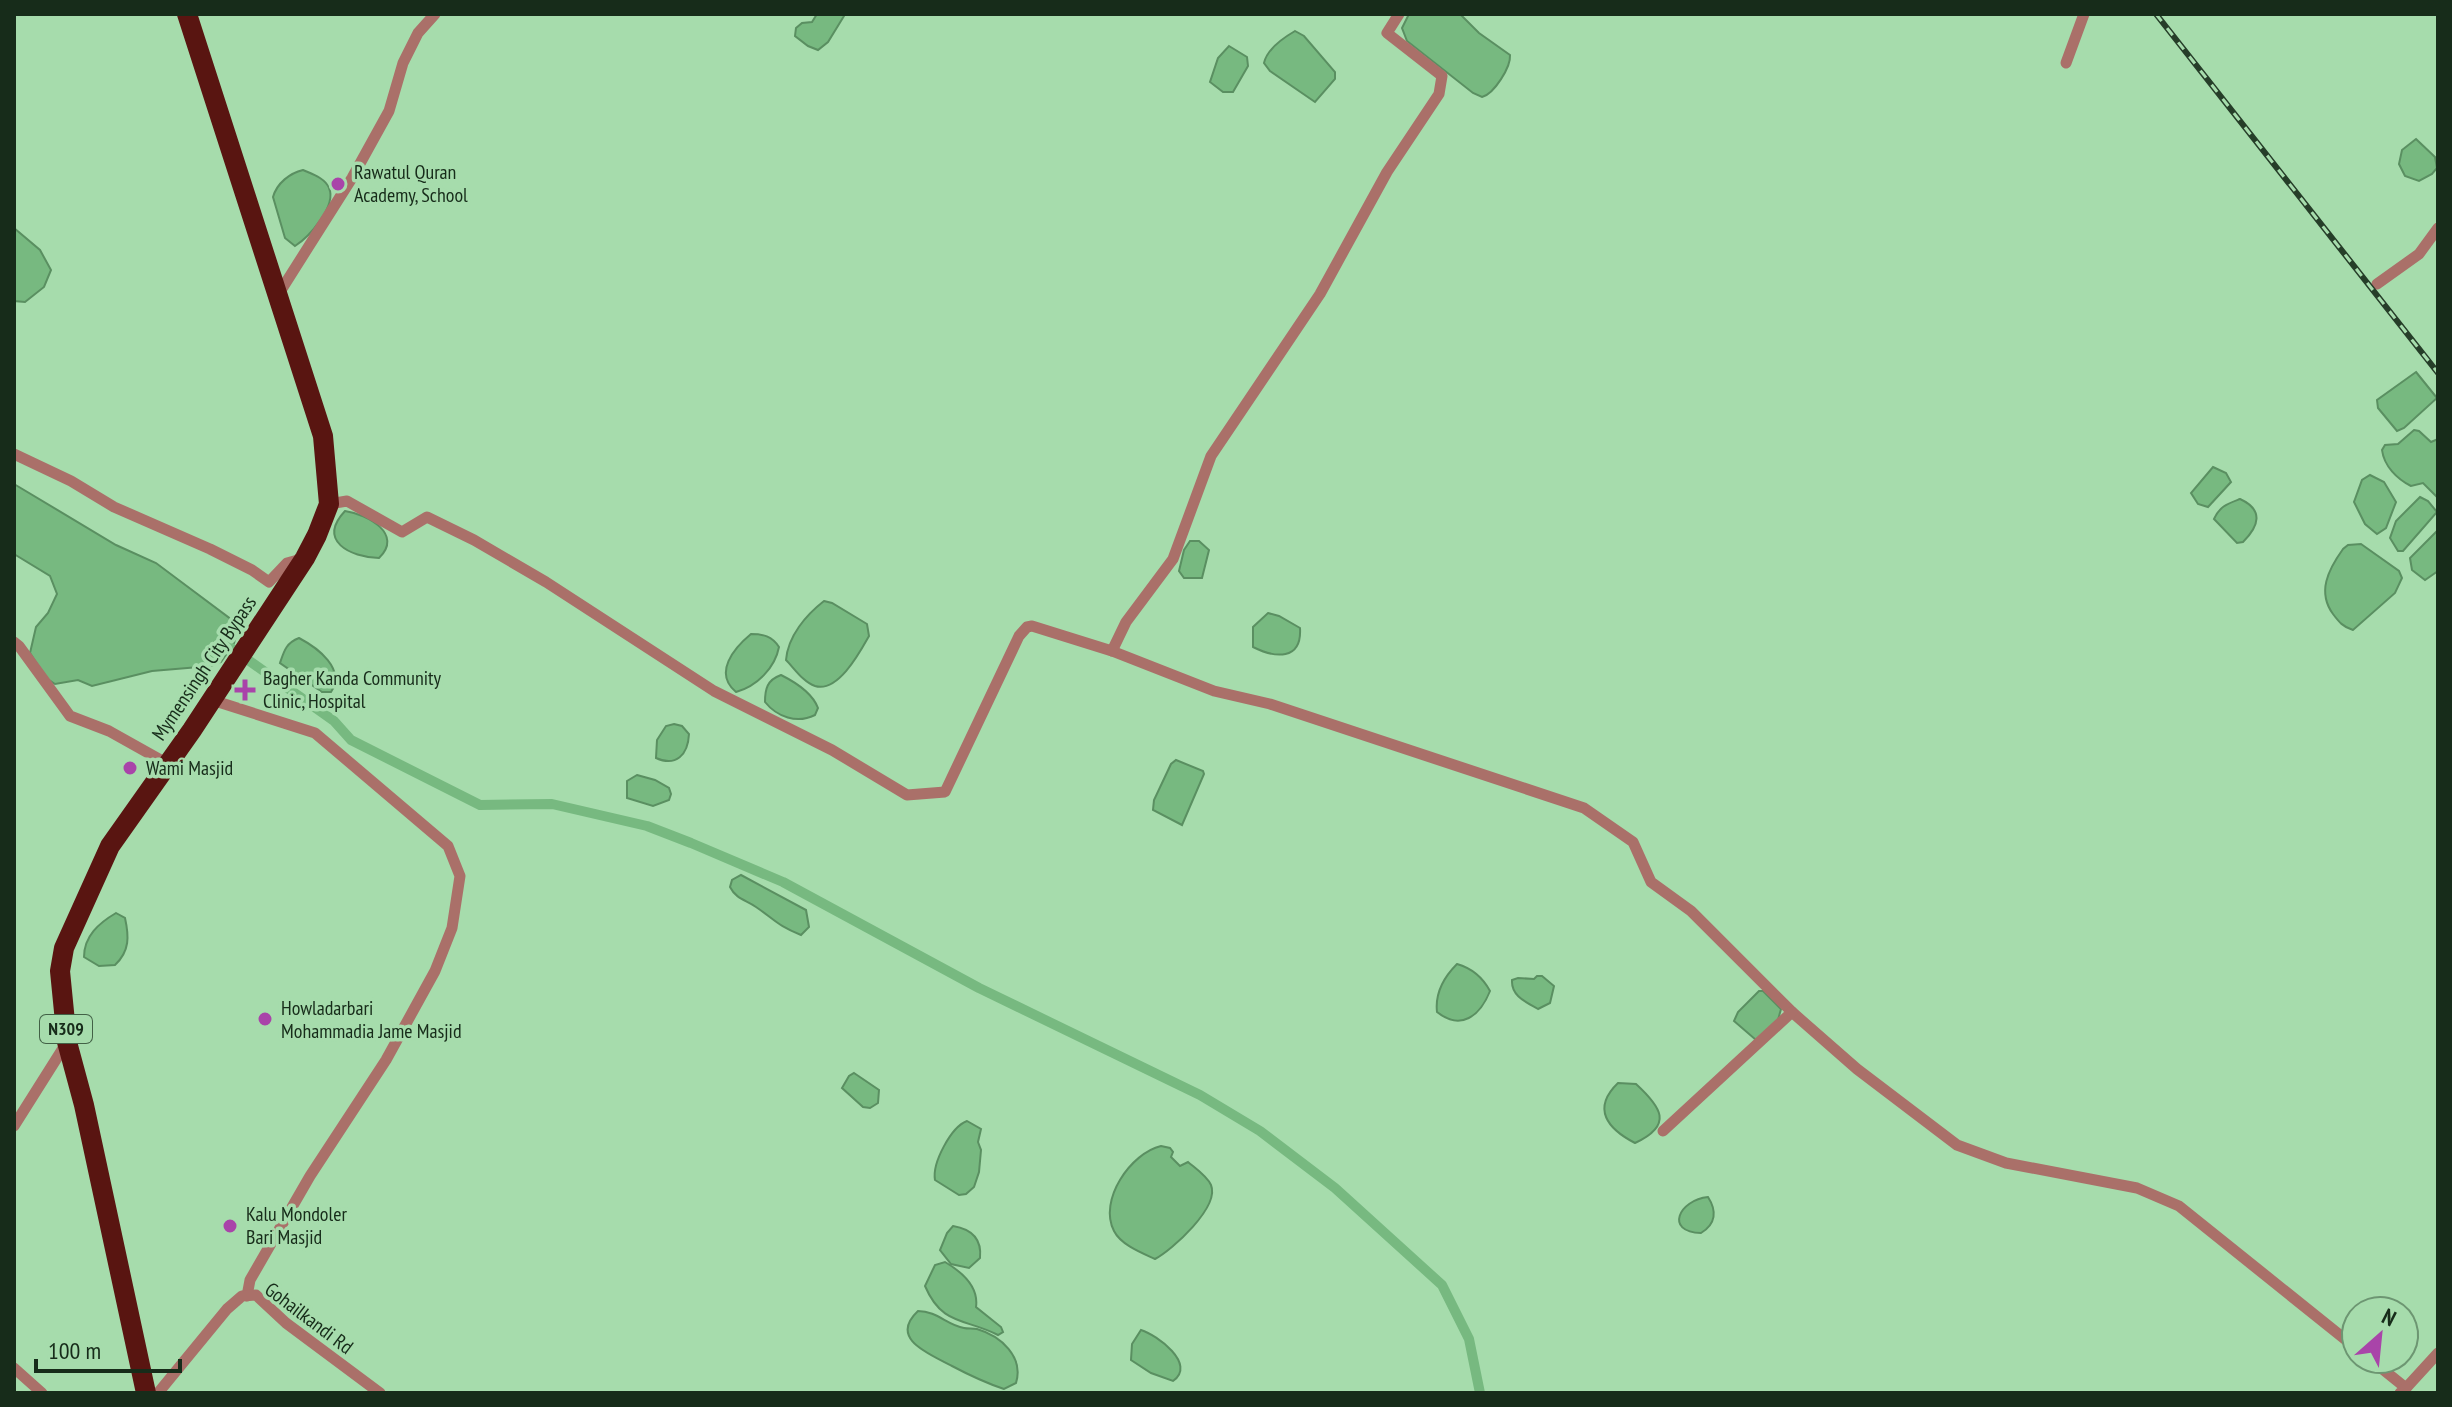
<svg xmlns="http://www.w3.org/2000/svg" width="2452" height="1407" viewBox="0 0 2452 1407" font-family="'PT Sans Narrow',sans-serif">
	<rect width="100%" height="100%" fill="#a6dcac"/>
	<!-- water -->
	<g fill="#77b980" stroke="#5a8f61" stroke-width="2">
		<path d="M817 14H844V16L828 42 818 50 808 46 795 36 796 28 802 23 812 22Z"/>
		<path d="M1409 14H1460L1479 33 1510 55C1511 67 1494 94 1482 97L1473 93 1407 41 1402 28Z"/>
		<path d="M1295 31 1304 36 1335 72V79L1315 102 1270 71 1264 63C1267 49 1283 38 1295 31Z"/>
		<path d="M1229 46 1247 57 1248 66 1233 92H1223L1210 82 1218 58Z"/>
		<path d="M2416 139 2435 157 2437 168 2432 174 2419 181 2405 176 2399 164 2402 150Z"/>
		<path d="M303 170C312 174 325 178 329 188 337 206 309 237 295 246L285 238 273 197C277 183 290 173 303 170Z"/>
		<path d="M14 228 40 250 51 270 44 287 25 302 14 301Z"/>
		<path d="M2416 372 2437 398 2404 428 2397 431 2378 408 2377 400Z"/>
		<path d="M2414 430 2419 431 2431 442 2438 439V498L2423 483 2411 486C2397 479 2384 466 2382 450L2385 445 2398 444Z"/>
		<path d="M2213 467 2226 473 2231 482 2208 507 2198 504 2191 493Z"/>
		<path d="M2370 475 2384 482 2396 502 2386 528 2377 534 2365 524 2354 502 2362 480Z"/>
		<path d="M14 484 116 545 156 563 232 620 237 632 234 643 221 662 211 666 152 671 92 686 78 680 55 684 46 678 30 653 36 627 48 613 57 594 50 576 14 554Z"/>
		<path d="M2420 497 2428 501 2437 512 2403 551H2398L2390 538 2396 521Z"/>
		<path d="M2240 499C2264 510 2259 526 2243 542L2237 543 2214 519C2220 506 2227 504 2240 499Z"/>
		<path d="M345 511C367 514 404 534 379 558 350 557 317 541 345 511Z"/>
		<path d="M2438 530V571L2425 580 2412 570 2410 558Z"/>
		<path d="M1190 541H1199L1209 550 1202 578H1184L1179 571 1184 550Z"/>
		<path d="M2361 544 2399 571 2402 578 2395 593 2353 630C2343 627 2339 622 2333 614 2317 592 2328 570 2343 549L2348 545Z"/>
		<path d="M824 601 832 603 867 624 869 636C860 652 838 693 815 686 803 682 794 668 786 660 788 636 806 615 824 601Z"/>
		<path d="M1268 613 1279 616 1300 628C1302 661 1275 658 1253 647V627Z"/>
		<path d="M751 634C763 634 772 636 779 647 775 668 757 686 736 692 713 673 734 648 751 634Z"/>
		<path d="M299 638C318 648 346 669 331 692H322L280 663C284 651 286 643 299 638Z"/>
		<path d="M781 675C795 682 812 692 818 708L815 715C797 724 777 717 765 702 765 689 767 680 781 675Z"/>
		<path d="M674 724 682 726 689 734C688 755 676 767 656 758L657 740 666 726Z"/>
		<path d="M1176 760 1203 771 1204 774 1182 825 1153 810 1154 800 1171 764Z"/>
		<path d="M637 775 655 780 669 788 671 794 669 800 653 806 627 798V781Z"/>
		<path d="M741 875 806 910 809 927 801 935C778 926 775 920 756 907 746 900 736 899 730 887L732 880Z"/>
		<path d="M116 913 125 918C129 936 130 951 115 965L99 966 84 957C84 936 99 923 116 913Z"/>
		<path d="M1457 964C1471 968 1483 978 1490 991 1480 1016 1461 1031 1437 1012 1435 994 1444 977 1457 964Z"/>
		<path d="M1537 976H1542L1554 986 1550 1003 1538 1009C1526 1002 1511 996 1512 980L1518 978 1534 979Z"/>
		<path d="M1759 991H1763L1781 1009 1778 1020 1756 1040 1734 1021 1738 1012Z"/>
		<path d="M854 1073 879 1090 878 1103 870 1108 863 1107 842 1088 849 1076Z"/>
		<path d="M1618 1083 1636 1084C1661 1107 1674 1125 1635 1143 1608 1129 1591 1109 1618 1083Z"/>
		<path d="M967 1121 981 1129 978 1142 981 1150 979 1172 974 1187 966 1194 959 1195 935 1180C932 1163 951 1127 967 1121Z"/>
		<path d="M1161 1146 1170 1148 1173 1152 1171 1157 1180 1166 1188 1162C1195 1168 1207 1176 1211 1185 1220 1207 1172 1250 1155 1259 1142 1253 1121 1245 1114 1231 1098 1200 1131 1153 1161 1146Z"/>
		<path d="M1708 1197C1717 1211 1716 1224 1701 1233 1664 1232 1679 1200 1708 1197Z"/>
		<path d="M953 1226C971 1229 982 1239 980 1258L969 1268 951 1264 940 1250 947 1233Z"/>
		<path d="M945 1262C962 1272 979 1286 976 1307L1001 1327 1003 1332 998 1335C965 1318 942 1326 925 1286L935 1265Z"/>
		<path d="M918 1311C937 1311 947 1325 964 1328 968 1329 973 1328 977 1329 1001 1336 1024 1357 1016 1383L1004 1389C986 1383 969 1375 952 1366 930 1354 888 1339 918 1311Z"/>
		<path d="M1141 1330C1157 1335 1197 1364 1173 1381L1151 1373 1131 1360 1132 1344Z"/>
	</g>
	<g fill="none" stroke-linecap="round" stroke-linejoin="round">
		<!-- canal -->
		<path stroke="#77b980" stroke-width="10" d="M220 640 334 721 351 740 480 805 552 804 647 826 691 843 783 882 979 988 1200 1095 1260 1131 1335 1188 1442 1285 1469 1339 1480 1393"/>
		<!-- street -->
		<g stroke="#aa7069" stroke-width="11">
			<path d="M2066 63 2084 14"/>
			<path d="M2377 284 2419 254 2438 228"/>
			<path d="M278 295 352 178 389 111 403 63 418 33 435 14"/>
			<path d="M14 454 71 481 114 507 210 549 252 570 269 582 287 563 305 558"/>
			<path d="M329 504 347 501 402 532 427 517 474 540 546 582 714 691 832 750 907 795 945 792 1019 636 1027 627 1032 626 1112 651 1214 691 1270 704 1584 808 1633 842 1651 882 1691 911 1792 1012 1857 1069 1957 1145 2006 1163 2137 1188 2179 1206 2356 1348"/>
			<path d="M14 642 19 646 70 716 109 731 168 764"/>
			<path d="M1112 651 1126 622 1173 559 1211 456 1320 294 1387 172 1439 94 1442 76 1387 33 1399 14"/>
			<path d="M212 700 315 733 448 846 460 876 452 928 435 971 386 1060 310 1176 250 1280 247 1296"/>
			<path d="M14 1126 67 1042"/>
			<path d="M1663 1131 1792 1012"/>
			<path d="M2370 1359 2406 1388 2400 1393"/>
			<path d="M14 1368 42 1393"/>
			<path d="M2406 1388 2438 1353"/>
			<path d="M158 1393 227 1309 242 1296 256 1295 286 1323 380 1393"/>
		</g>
		<!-- highway -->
		<path stroke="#591511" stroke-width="20" d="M146 1393 84 1105 67 1042 60 971 64 948 110 846 192 730 305 558 317 535 329 504 323 436 187 14"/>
		<defs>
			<path id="rail" d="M2156 14 2438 373"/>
		</defs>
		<!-- rail casing -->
		<use href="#rail" stroke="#263e29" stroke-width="6"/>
		<!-- rail -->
		<use href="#rail" stroke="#a6dcac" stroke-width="3" stroke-dasharray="9" stroke-linecap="butt"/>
	</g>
	<!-- markers -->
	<g fill="#a944a9" stroke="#a6dcac" stroke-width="3">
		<circle cx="338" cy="184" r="8"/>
		<path d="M241 678h8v8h8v8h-8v8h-8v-8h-8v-8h8z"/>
		<circle cx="130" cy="768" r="8"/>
		<circle cx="265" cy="1019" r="8"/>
		<circle cx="230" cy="1226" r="8"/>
	</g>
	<g text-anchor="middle" stroke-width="7" stroke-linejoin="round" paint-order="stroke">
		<!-- shield labels -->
		<rect fill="#a6dcac" stroke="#426146" stroke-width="2" x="40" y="1015" width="52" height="28" rx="6"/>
		<g font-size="18" font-weight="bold" fill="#172c1a">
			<text x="66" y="1035">N309</text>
		</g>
		<!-- poi labels -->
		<g font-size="20" fill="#172c1a" stroke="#a6dcac" text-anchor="start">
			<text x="354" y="179">Rawatul Quran<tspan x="354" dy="23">Academy, School</tspan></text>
			<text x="263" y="685">Bagher Kanda Community<tspan x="263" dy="23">Clinic, Hospital</tspan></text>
			<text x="146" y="775">Wami Masjid</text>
			<text x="281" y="1015">Howladarbari<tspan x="281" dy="23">Mohammadia Jame Masjid</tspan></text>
			<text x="246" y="1221">Kalu Mondoler<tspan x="246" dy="23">Bari Masjid</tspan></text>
		</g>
		<!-- street labels -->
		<g font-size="20" fill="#172c1a" stroke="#a6dcac">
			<text transform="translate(204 668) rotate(-56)" y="7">Mymensingh City Bypass</text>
			<text transform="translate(309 1318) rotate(37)" y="7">Gohailkandi Rd</text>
		</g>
	</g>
	<!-- border -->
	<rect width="2452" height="1407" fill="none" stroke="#172c1a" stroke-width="32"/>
	<!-- north arrow -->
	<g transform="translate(2380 1335) rotate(27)"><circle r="38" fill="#a6dcac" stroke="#6d9672" stroke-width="2"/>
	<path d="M0-6L14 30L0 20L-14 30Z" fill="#a944a9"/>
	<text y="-12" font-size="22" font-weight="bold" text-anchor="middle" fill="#172c1a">N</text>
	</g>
	<!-- scale -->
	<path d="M36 1359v12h144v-12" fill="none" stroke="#172c1a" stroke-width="4"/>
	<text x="48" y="1359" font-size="24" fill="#172c1a" stroke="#a6dcac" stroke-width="6" paint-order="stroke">100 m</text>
</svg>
